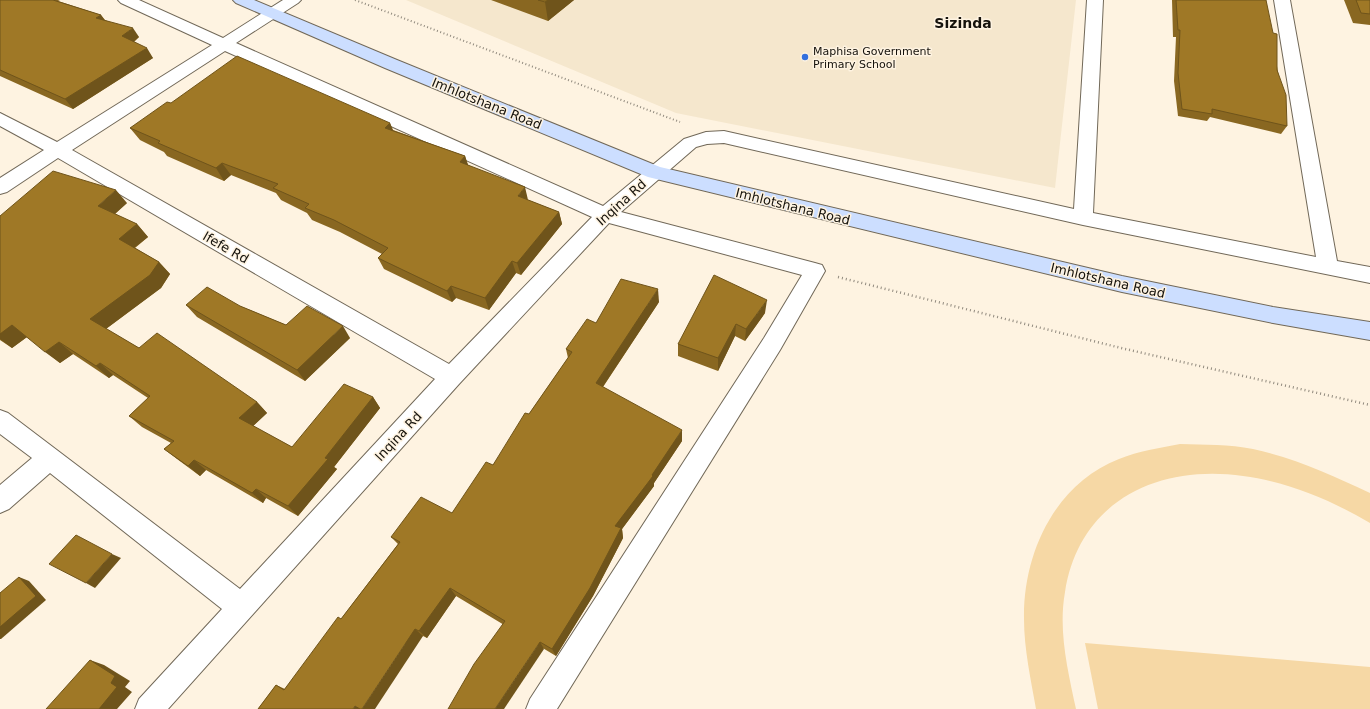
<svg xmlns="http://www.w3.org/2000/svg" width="1370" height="709" viewBox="0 0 1370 709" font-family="'DejaVu Sans',sans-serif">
	<rect width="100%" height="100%" fill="#fef3e1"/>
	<!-- built -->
	<path fill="#f5e7cd" d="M406 0H1076L1055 188 676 113Z"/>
	<!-- green -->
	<g fill="#f6d8a5">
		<path d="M1180 444C1205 445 1229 444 1253 449 1295 458 1332 475 1370 493V523C1331 500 1288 482 1243 476 1158 464 1079 501 1065 592 1058 631 1068 671 1076 709H1036C1031 680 1024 649 1024 619 1023 553 1055 484 1119 459 1139 451 1159 448 1180 444Z"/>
		<path d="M1085 643 1370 667V709H1098Z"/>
	</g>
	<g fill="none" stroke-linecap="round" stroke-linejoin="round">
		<defs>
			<path id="street" d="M118 0H139L223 38 283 0H301L298 3 236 43 603 206 684 139 706 132 724 131 1074 209 1087 0H1103L1093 213 1316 257 1274 0H1290L1337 261 1370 267V283L1083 225 724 143 707 144 696 147 621 212 815 263 822 265 825 271 780 350 557 709H526L530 699 764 338 802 275 609 223 459 384 168 709H135L139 699 222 609 50 473 9 509 0 513V485L32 458 0 434V410L8 413 240 589 435 379 58 158 7 192 0 194V178L44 150 0 126V113L57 142 212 45 121 3ZM225 51 592 217 449 364 72 150Z"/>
			<path id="secondary" d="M233 0H254L397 60 660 167 1122 276 1273 307 1370 322V340L1273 323 1122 292 648 177 385 68 236 3Z"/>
		</defs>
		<!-- street casing -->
		<use href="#street" stroke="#716858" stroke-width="2"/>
		<!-- secondary casing -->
		<use href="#secondary" stroke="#716858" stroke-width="2"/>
		<!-- path-far1 -->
		<path stroke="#918a7e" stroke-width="2" stroke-dasharray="1 2.5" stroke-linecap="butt" d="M355 0 680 122"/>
		<!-- path -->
		<path stroke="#918a7e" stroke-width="2.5" stroke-dasharray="1 3" stroke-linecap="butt" d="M838 277 1121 348 1370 405"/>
		<!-- street -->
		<use href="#street" fill="#fff" fill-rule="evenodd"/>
		<!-- secondary -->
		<use href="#secondary" fill="#ccdeff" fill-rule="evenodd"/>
	</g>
	<!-- wall -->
	<g fill="#896721">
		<path d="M0 0H60L58 1 101 15 105 20 139 37 134 42 153 58 73 109 0 76Z"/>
		<path d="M491 0H574L548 21Z"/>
		<path d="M1172 0H1266L1287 126 1281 134 1210 117 1207 121 1178 116 1174 81 1176 37H1173Z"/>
		<path d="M1344 0H1370V25L1353 23Z"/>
		<path d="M171 103 390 123 393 130 465 156 468 165 528 200 559 212 562 224 521 275 516 273 489 310 456 298 452 302 384 269 378 258 382 254 340 232 312 220 307 213 281 200 276 193 231 175 224 181 167 156 164 152 140 140 130 128Z"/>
		<path d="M127 203 115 214 137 224 148 237 135 248 159 262 170 274 161 288 106 329 139 348 257 402 267 413 253 426 292 447 373 397 380 408 334 467 337 469 298 516 266 498 263 503 206 470 200 476 177 459 164 449 171 443 142 427 129 416 148 398 113 375 109 378 73 354 60 363 27 337 12 348 0 340V216Z"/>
		<path d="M659 302 603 387 682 441 654 483V486L622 529 623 538 593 596 556 656 456 596 427 638 423 636 258 709 276 685 285 689 341 619 398 544 391 537 452 513 493 465 529 414 568 358 566 349 596 323Z"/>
		<path d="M186 305 240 306 286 325 350 338 305 381 197 317Z"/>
		<path d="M765 313 745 341 735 336 718 371 678 356V344Z"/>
	</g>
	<!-- shaded-wall -->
	<g fill="#6f541b">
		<path d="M548 0H574L548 21 545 2Z"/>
		<path d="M101 15 108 25 96 18Z"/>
		<path d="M133 28 139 37 128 46 122 36Z"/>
		<path d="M147 48 153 58 73 109 65 99Z"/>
		<path d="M390 123 395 136 385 128Z"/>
		<path d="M465 156 469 168 460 162Z"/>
		<path d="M222 163 231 175 224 181 216 168Z"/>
		<path d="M525 187 528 200 518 196Z"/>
		<path d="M116 190 127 203 109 219 98 206Z"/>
		<path d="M559 212 562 224 521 275 517 263Z"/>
		<path d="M137 224 148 237 130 251 119 239Z"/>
		<path d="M512 261 516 273 489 310 485 298Z"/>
		<path d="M159 262 170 274 161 288 103 331 90 319Z"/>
		<path d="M451 286 456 298 452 302 447 291Z"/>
		<path d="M658 289 659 302 598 394 596 383Z"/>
		<path d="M767 300 765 313 745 341 746 329Z"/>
		<path d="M736 324 735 336 718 371V358Z"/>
		<path d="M12 325 27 337 12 348 0 339V334Z"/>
		<path d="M343 326 350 338 305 381 297 370Z"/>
		<path d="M59 342 73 354 60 363 45 352Z"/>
		<path d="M100 363 113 375 109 378 96 366Z"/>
		<path d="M373 397 380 408 334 467 337 469 298 516 288 506 325 458Z"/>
		<path d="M257 402 267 413 250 429 239 418Z"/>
		<path d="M682 430V441L654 483V486L622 529 623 538 593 596 556 656 552 649 615 526 652 475Z"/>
		<path d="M194 460 206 470 200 476 188 466Z"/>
		<path d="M256 489 266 498 263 503 252 493Z"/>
		<path d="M112 554 121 558 95 588 86 583Z"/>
		<path d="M19 577 29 581 46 600 1 639H0V627Z"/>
		<path d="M450 588 456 596 427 638 419 631Z"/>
		<path d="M415 629 423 636 375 709H362Z"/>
		<path d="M540 642 544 649 504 709H495Z"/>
		<path d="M90 660 104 665 130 681 125 687 132 692 117 709H99L111 683Z"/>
		<path d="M355 706 362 709H353Z"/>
	</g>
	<!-- building -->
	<g fill="#9f7826" stroke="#6f541b">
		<path d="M0 0H53L101 15 96 18 133 28 122 36 147 48 65 99 0 70Z"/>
		<path d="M538 0H548L545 2Z"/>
		<path d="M1176 0H1266L1273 33 1277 34V70L1286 95 1287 126 1212 109V114L1182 109 1178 73 1180 30H1178Z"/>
		<path d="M1356 0H1370V14L1361 13Z"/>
		<path d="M237 56 390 123 385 128 465 156 460 162 525 187 518 196 559 212 517 263 512 261 485 298 451 286 447 291 378 258 388 248 334 220 305 208 309 204 273 188 278 184 222 163 216 168 158 143 160 141 130 128 167 102 171 103Z"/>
		<path d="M53 171 116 190 98 206 137 224 119 239 159 262 150 275 90 319 139 348 157 333 257 402 239 418 292 447 344 384 373 397 325 458 328 459 288 506 256 489 252 493 194 460 188 466 164 449 174 441 129 416 150 396 100 363 96 366 59 342 45 352 12 325 0 334V216Z"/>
		<path d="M714 275 767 300 746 329 736 324 718 358 678 344Z"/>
		<path d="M621 279 658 289 596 383 682 430 652 475 653 476 615 526 621 528 590 588 552 649 540 642 495 709H448L474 664 505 621 450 588 419 631 415 629 362 709H360L355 706 353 709H258L276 685 284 690 338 617 341 619 400 542 391 537 421 497 452 513 486 462 493 465 525 413 529 414 572 352 566 349 587 319 596 323Z"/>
		<path d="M207 287 240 306 286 325 307 306 343 326 297 370 186 305Z"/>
		<path d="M76 535 112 554 86 583 49 564Z"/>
		<path d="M19 577 36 596 0 627V593Z"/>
		<path d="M90 660 115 676 111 683 117 687 99 709H46Z"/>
	</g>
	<!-- markers -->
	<circle fill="#3370de" stroke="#fef3e1" stroke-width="1.5" cx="805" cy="57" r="4"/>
	<g text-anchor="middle" stroke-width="3" stroke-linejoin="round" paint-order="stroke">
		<!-- far-poi labels -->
		<g font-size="11" fill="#15120c" stroke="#fef3e1" text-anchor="start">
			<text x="813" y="55">Maphisa Government<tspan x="813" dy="13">Primary School</tspan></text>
		</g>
		<!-- street labels -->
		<g font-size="13" fill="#15120c" stroke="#fef3e1">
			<text transform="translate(487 103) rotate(22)" y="5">Imhlotshana Road</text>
			<text transform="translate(621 202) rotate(-42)" y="5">Inqina Rd</text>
			<text transform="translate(793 206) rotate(14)" y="5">Imhlotshana Road</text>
			<text transform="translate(226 247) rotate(30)" y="5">Ifefe Rd</text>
			<text transform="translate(1108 280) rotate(13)" y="5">Imhlotshana Road</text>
			<text transform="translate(398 436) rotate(-47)" y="5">Inqina Rd</text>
		</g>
		<!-- far-district labels -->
		<g font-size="14" font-weight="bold" fill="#15120c" stroke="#fef3e1">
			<text x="963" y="28">Sizinda</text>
		</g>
	</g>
</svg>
